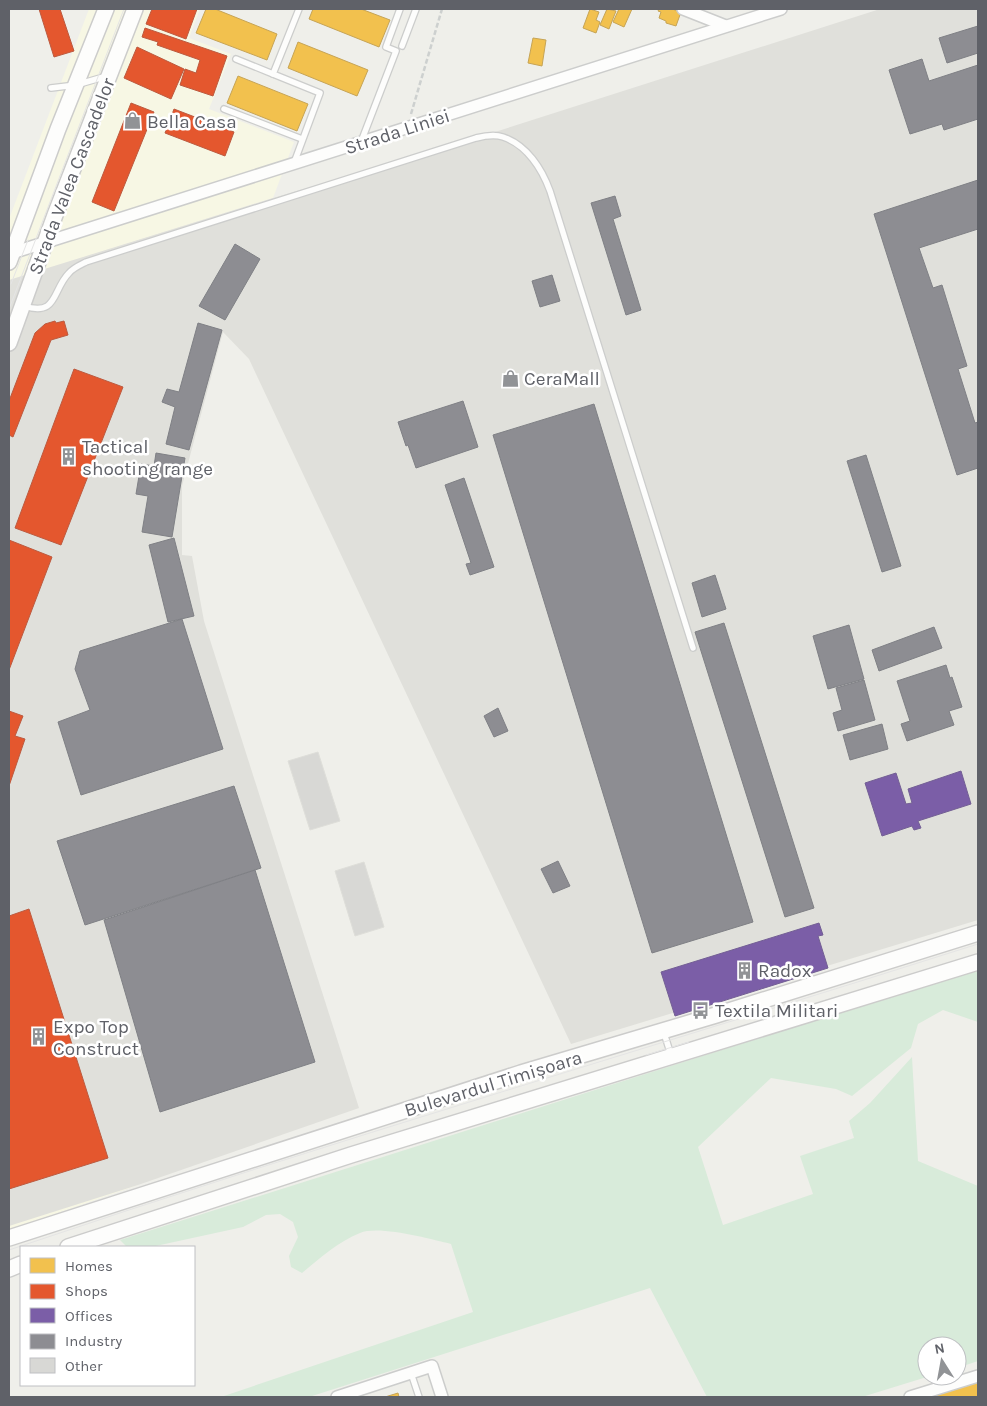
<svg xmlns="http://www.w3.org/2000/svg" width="987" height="1406" viewBox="0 0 987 1406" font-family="Karla,sans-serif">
	<rect width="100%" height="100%" fill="#efefea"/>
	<!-- commercial -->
	<path fill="#f7f7e4" d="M89 9H200L189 38 231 54 209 109 294 142 273 198 56 266 138 1185 9 1230V219Z"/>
	<!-- industrial -->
	<path fill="#e0e0db" d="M880 9H978V920L571 1044 249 359 223 332 182 486V555L192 556 204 621 359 1108 138 1185 9 1226V280L273 198 476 138Z"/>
	<!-- green -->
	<path fill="#d8ebda" d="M978 969V1022L943 1010 918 1024 911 1048 852 1096 836 1089 771 1078 698 1147 723 1225 813 1194 800 1156 854 1138 849 1121 870 1103 912 1057 918 1161 978 1186V1361L957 1368V1346H927V1376H930L862 1397H707L650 1288 309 1397H221L473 1312 451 1244C430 1239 379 1225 360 1233 338 1242 320 1258 302 1273L291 1267 289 1256 298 1237 293 1222 280 1214 266 1215 243 1227 151 1247H127L120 1240Z"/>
	<!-- homes -->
	<g fill="#f2c14e" stroke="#c6a456">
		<path d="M206 9H215L277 34 267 60 196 33Z"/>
		<path d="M313 9H361L390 20 379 47 309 19Z"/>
		<path d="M590 9 599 12 596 20 600 22 596 33 583 28Z"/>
		<path d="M607 9 616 11 609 29 600 25Z"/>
		<path d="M619 9H632L624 27 613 22Z"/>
		<path d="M659 9H672L681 12 676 26 666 23V21L659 18 661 12 658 11Z"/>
		<path d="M533 38 546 40 542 66 528 63Z"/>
		<path d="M298 42 368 70 357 96 288 68Z"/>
		<path d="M238 76 308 104 297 131 227 103Z"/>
		<path d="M978 1381V1397H922Z"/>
		<path d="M398 1393 399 1397H385Z"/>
	</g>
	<!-- shops -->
	<g fill="#e4572e" stroke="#bc5a3f">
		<path d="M39 9H60L74 51 54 57Z"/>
		<path d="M152 9H197L186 39 146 24Z"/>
		<path d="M145 28 227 56 213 96 180 85 185 69 196 73 200 60 157 45 158 42 142 37Z"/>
		<path d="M137 47 184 69 171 99 124 78Z"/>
		<path d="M131 103 154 112 114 211 92 202Z"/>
		<path d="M174 109 234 132 225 156 165 133Z"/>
		<path d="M55 321 56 323 64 321 68 335 51 340 13 437 9 435V401L35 333 45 324Z"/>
		<path d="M74 369 123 387 61 545 15 528Z"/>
		<path d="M9 540 52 557 9 670Z"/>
		<path d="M9 711 23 716 15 736 25 739 9 786Z"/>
		<path d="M29 909 108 1158 9 1189V916Z"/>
	</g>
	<!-- offices -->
	<g fill="#7b5ea7" stroke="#735f94">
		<path d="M961 771 971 804 918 821 921 828 914 830 912 826 882 836 865 783 896 773 906 804 912 803 908 789Z"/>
		<path d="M819 923 823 935 818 936 828 968 675 1016 661 972Z"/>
	</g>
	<!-- industry -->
	<g fill="#8d8d92" stroke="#7f8085">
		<path d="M978 26V53L947 63 939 38Z"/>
		<path d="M922 59 929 81 978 65V119L944 130 942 124 910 134 889 70Z"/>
		<path d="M978 180V229L919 248 933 288 942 285 967 366 958 369 975 423 978 422V468L957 475 874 214Z"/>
		<path d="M615 196 621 216 613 219 641 310 626 315 591 203Z"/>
		<path d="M235 244 260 259 225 320 199 306Z"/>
		<path d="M552 275 560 301 540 307 532 281Z"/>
		<path d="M198 323 222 330 189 450 166 444 175 407 162 402 167 389 179 392Z"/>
		<path d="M463 401 478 447 416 468 408 445 406 446 398 422Z"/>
		<path d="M594 404 753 922 652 953 493 435Z"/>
		<path d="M156 453 185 458 172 537 142 532 148 496 136 494 141 464 154 466Z"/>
		<path d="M866 455 901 566 882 572 847 461Z"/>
		<path d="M464 478 494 567 470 575 466 564 471 563 445 485Z"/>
		<path d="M174 538 194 616 168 622 149 545Z"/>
		<path d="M715 575 726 609 702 617 692 583Z"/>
		<path d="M182 619 223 749 81 795 58 722 90 710 75 669 80 651Z"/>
		<path d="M724 623 814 908 785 917 695 632Z"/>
		<path d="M849 625 864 679 828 689 813 636Z"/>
		<path d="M934 627 942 648 879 671 872 650Z"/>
		<path d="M946 665 950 678 952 677 962 707 949 711 954 725 907 741 901 724 910 721 897 681Z"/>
		<path d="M864 680 875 720 838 731 833 713 842 710 836 688Z"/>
		<path d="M498 708 508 731 494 737 484 716Z"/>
		<path d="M882 724 888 749 850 760 843 735Z"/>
		<path d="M234 786 261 868 85 925 57 841Z"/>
		<path d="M558 861 570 886 553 893 541 869Z"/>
		<path d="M255 870 315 1062 160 1112 104 920Z"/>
	</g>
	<!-- building -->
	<g fill="#d8d8d5" stroke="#deded9">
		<path d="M318 752 340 821 310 830 288 761Z"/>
		<path d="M364 862 384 927 355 936 335 871Z"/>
	</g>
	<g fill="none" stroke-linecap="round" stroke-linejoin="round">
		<defs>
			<g id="lane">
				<path d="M402 46 416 9"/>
				<path d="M236 59 273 74"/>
				<path d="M51 88 76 85 107 76"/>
				<path d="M224 109 302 139"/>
				<path d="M361 142 396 51 386 47 400 9"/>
				<path d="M294 163 320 93 273 74 299 9"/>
				<path d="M24 306C58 317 52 290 69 273 73 268 80 265 86 262L476 138C484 136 494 134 503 137 527 145 542 169 550 191L693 648"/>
				<path d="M664 1033 671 1055"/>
				<path d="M411 1373 419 1397"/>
			</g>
			<g id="street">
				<path d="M683 9 726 26"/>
				<path d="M12 253 781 9"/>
				<path d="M337 1397 432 1366 442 1397"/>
				<path d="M910 1397 978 1376"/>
			</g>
			<g id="secondary">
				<path d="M9 262 58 129 106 9"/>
				<path d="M9 343 55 215 135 9"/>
				<path d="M9 1238 521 1073 716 1015 978 933"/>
				<path d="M68 1247 351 1155 978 962"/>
				<path d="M9 1269 21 1264"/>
			</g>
		</defs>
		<!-- lane casing -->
		<use href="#lane" stroke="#cccdcc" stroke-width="8"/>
		<!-- street casing -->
		<use href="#street" stroke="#cccdcc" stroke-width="14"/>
		<!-- secondary casing -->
		<use href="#secondary" stroke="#cccccb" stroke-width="18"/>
		<!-- path -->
		<path stroke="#cdd0cf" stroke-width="2.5" stroke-dasharray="5 2.5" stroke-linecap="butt" d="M411 114 442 9"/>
		<!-- lane -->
		<use href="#lane" stroke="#fdfdfc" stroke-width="5.5"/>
		<!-- street -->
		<use href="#street" stroke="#fdfdfc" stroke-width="11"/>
		<!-- secondary -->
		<use href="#secondary" stroke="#fdfdfc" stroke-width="15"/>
		<!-- tram -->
		<g stroke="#e5e5e5" stroke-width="1">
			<path d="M11 284 28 240"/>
			<path d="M9 309 124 9"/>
			<path d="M646 1055 689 1042"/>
			<path d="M9 1250C330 1141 655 1047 978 944"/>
		</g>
	</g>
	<!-- icons -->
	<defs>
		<symbol id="shop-bare" viewBox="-9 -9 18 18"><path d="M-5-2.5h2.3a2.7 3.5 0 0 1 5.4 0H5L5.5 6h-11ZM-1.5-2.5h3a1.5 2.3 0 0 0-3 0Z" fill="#919396" stroke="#fff" stroke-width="2.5" paint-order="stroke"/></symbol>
		<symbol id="building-bare" viewBox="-9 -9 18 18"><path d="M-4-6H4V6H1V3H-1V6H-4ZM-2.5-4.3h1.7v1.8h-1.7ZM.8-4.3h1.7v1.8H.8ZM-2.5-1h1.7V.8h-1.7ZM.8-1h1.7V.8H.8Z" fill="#919396" stroke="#fff" stroke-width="2.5" paint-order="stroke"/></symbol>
		<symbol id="bus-bare" viewBox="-9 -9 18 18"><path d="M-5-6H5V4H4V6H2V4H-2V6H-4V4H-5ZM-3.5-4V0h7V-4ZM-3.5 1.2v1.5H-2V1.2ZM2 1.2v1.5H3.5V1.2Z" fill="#919396" stroke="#fff" stroke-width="2.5" paint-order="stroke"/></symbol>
	</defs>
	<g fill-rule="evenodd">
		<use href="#shop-bare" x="120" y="108" width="25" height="25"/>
		<use href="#shop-bare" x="498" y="366" width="25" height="25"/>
		<use href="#building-bare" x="56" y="444" width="25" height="25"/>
		<use href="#building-bare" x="732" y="958" width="25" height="25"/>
		<use href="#bus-bare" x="688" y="998" width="25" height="25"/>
		<use href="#building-bare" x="26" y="1024" width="25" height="25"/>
	</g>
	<g text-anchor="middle" stroke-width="5" stroke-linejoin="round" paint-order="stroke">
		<!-- poi labels -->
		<g font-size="19" fill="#5f6168" stroke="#fff" text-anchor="start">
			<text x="147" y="128">Bella Casa</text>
			<text x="524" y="385">CeraMall</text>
			<text x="82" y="453">Tactical<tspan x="82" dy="22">shooting range</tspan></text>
			<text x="758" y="977">Radox</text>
			<text x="715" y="1017">Textila Militari</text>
			<text x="53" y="1033">Expo Top<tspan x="53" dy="22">Construct</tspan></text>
		</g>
		<!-- street labels -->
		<g font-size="19" fill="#5f6168" stroke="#fff">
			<text transform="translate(397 131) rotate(-18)" y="7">Strada Liniei</text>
			<text transform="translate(71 176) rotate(-69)" y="7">Strada Valea Cascadelor</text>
			<text transform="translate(493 1083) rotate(-17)" y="7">Bulevardul Timișoara</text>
		</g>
	</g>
	<!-- border -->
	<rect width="987" height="1406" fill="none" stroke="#5f6168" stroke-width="20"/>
	<!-- legend -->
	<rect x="20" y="1246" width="175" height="140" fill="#ffffff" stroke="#bfc0c3"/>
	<rect x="30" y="1258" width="25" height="15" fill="#f2c14e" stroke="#bfc0c3"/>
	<text x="65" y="1271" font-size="15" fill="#5f6168">Homes</text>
	<rect x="30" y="1284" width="25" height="15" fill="#e4572e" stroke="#bfc0c3"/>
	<text x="65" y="1296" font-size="15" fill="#5f6168">Shops</text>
	<rect x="30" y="1308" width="25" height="15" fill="#7b5ea7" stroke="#bfc0c3"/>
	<text x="65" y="1321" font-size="15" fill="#5f6168">Offices</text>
	<rect x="30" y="1334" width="25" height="15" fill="#8d8d92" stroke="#bfc0c3"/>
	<text x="65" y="1346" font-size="15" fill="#5f6168">Industry</text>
	<rect x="30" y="1358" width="25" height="15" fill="#d8d8d5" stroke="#bfc0c3"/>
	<text x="65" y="1371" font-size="15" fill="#5f6168">Other</text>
	<!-- north arrow -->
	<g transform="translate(942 1361) rotate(349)"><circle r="24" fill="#ffffff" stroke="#bfc0c3"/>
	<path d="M0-4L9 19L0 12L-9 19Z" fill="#919396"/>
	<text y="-8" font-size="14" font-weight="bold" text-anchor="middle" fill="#5f6168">N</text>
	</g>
</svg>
